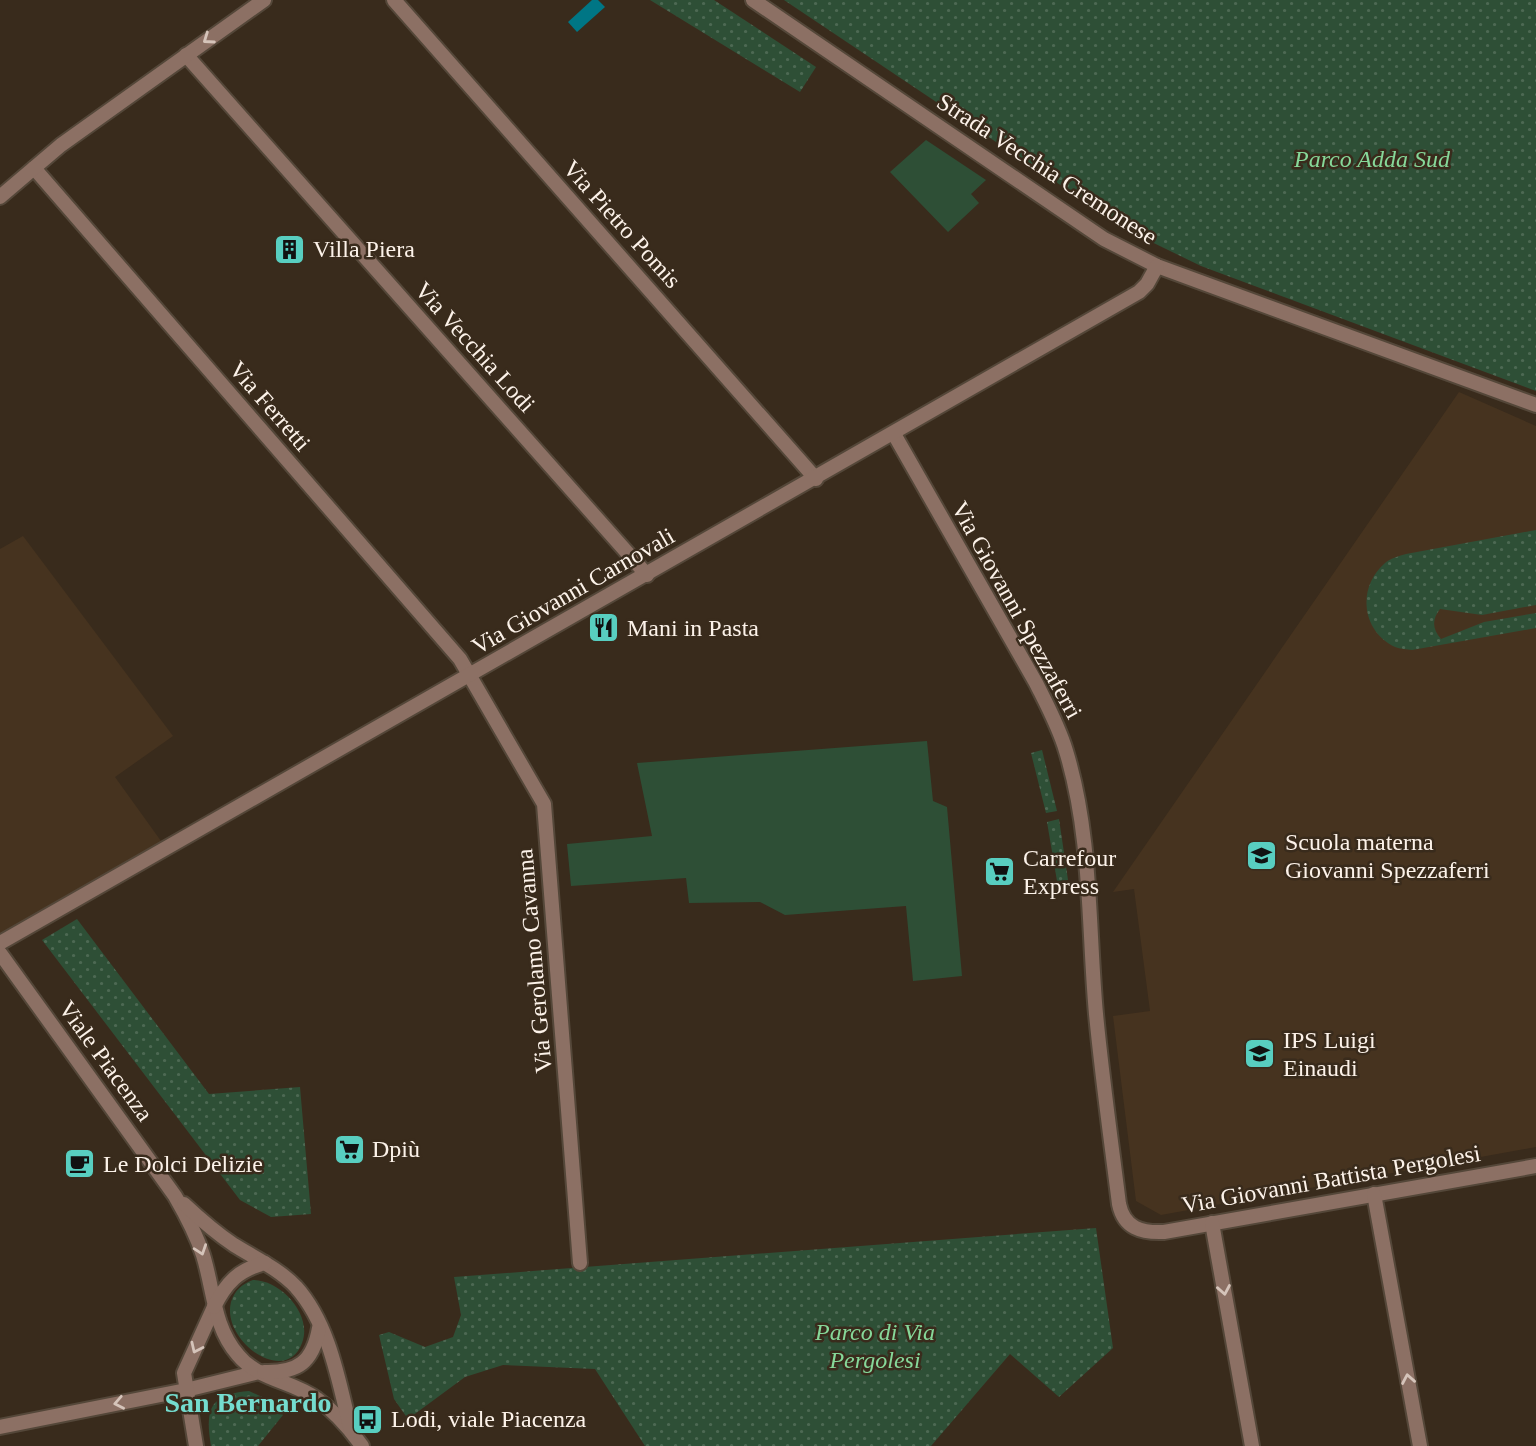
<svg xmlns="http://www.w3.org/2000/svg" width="1536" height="1446" viewBox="0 0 1536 1446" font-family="Georgia,serif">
	<defs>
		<pattern id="grass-dots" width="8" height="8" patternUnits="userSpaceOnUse" patternTransform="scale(1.75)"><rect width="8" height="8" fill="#2e4f36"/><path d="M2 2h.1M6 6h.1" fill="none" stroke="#4d6953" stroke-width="1.8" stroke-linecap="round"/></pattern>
	</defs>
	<rect width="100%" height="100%" fill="#392b1c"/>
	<!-- built -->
	<g fill="#46331f">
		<path d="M1459 392 1536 426V1147L1161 1215 1136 1201 1113 1016 1150 1011 1134 889 1113 892Z"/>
		<path d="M23 536 173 736 115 777 166 848 0 942V549Z"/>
	</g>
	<!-- grass -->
	<g fill="url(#grass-dots)">
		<path d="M650 0H714L816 67 800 92Z"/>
		<path d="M784 0H1536V391L1201 266 1129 231Z"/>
		<path d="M1536 530V605L1482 615 1440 609C1432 619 1432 629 1441 639L1484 622 1536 613V628L1412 650C1407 649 1400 649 1395 647 1361 631 1357 587 1385 563 1391 558 1399 556 1406 554Z"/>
		<path d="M1042 750 1057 811 1046 813 1031 753Z"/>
		<path d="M1059 819 1068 880 1057 881 1047 822Z"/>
		<path d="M77 919 209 1094 300 1087 311 1214 271 1217 240 1200 42 940Z"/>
		<path d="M1096 1228 1113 1348 1059 1397 1010 1354 931 1446H645L595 1369 503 1365 465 1377 408 1419 394 1399 379 1335 389 1332 425 1347 453 1337 461 1315 454 1277Z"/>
		<path d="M253 1280C281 1280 313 1315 302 1343 286 1387 221 1341 231 1302 235 1290 242 1284 253 1280Z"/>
		<path d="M249 1391 269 1400 283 1415 258 1446H211C205 1410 209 1394 249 1391Z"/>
	</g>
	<!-- garden -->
	<g fill="#2e4f36">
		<path d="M926 140 986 180 971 194 979 203 948 232 890 172Z"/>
		<path d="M927 741 933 801 947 807 962 976 913 981 906 906 785 915 760 902 689 903 686 878 571 886 567 844 652 836 637 763Z"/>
	</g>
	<!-- water -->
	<path fill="#007685" d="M592 0H598L605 7 577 32 568 22Z"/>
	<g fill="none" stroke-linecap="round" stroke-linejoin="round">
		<defs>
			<g id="minor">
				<path d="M394 0 816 479"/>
				<path d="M753 0 1104 239 1157 266 1536 405"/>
				<path d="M186 55 647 575"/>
				<path d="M34 168 460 659 544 804 580 1263"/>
				<path d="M0 197 61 145 264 0"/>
				<path d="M894 434 1036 683C1047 705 1059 727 1066 751 1092 836 1088 926 1096 1014 1102 1077 1111 1140 1119 1204 1124 1228 1141 1233 1164 1232L1536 1166"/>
				<path d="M0 943 1139 292 1147 284 1157 266"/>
				<path d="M1374 1194 1420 1446"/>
				<path d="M1212 1223 1252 1446"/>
				<path d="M0 1427 186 1390 259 1372"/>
				<path d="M196 1446 184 1373 214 1307"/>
			</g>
			<g id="tertiary">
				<path d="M0 953 175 1196C186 1215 196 1234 203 1255 214 1290 213 1326 238 1355 258 1380 293 1381 317 1399 334 1411 350 1429 362 1446"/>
				<path d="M184 1204C200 1219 216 1233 234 1245 255 1258 279 1269 296 1287 330 1325 339 1383 351 1431"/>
				<path d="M214 1307C226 1283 238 1270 265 1263"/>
				<path d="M264 1372C298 1373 313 1362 319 1328"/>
			</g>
		</defs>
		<!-- minor casing -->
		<use href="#minor" stroke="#544739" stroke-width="18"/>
		<!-- tertiary casing -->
		<use href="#tertiary" stroke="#544739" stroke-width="18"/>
		<!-- minor -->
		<use href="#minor" stroke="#8c7064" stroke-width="14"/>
		<!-- tertiary -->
		<use href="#tertiary" stroke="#8c7064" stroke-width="14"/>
	</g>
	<!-- one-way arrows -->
	<defs><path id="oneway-chevron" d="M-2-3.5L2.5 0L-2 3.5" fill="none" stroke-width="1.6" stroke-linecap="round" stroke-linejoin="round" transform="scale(1.75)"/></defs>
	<g stroke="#d5c4ba">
		<use href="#oneway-chevron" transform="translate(208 39) rotate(145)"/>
		<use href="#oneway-chevron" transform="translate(201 1250) rotate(71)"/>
		<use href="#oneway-chevron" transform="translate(1224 1290) rotate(80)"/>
		<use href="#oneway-chevron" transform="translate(196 1348) rotate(115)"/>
		<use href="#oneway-chevron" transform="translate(1408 1379) rotate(-100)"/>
		<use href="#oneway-chevron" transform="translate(119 1403) rotate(169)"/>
	</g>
	<!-- icons -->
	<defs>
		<symbol id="building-square" viewBox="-11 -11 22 22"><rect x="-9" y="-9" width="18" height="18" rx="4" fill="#58cec0" stroke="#392b1c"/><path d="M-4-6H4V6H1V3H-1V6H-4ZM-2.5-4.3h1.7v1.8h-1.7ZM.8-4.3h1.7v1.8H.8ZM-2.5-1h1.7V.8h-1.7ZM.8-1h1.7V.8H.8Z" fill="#111"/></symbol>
		<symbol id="restaurant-square" viewBox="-11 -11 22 22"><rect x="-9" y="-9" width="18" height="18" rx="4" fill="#58cec0" stroke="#392b1c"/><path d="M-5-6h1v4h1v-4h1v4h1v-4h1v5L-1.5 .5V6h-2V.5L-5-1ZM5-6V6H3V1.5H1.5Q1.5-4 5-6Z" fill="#111"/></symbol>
		<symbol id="school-square" viewBox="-11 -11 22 22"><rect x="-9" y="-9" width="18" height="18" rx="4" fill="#58cec0" stroke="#392b1c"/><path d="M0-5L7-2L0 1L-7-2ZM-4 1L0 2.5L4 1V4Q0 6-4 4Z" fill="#111"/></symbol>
		<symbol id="supermarket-square" viewBox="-11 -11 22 22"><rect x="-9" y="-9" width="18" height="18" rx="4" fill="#58cec0" stroke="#392b1c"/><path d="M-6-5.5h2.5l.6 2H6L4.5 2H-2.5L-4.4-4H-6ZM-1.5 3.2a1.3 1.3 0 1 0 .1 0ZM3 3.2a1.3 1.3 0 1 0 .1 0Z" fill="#111"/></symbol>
		<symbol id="university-square" viewBox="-11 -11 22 22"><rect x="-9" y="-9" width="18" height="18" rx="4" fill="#58cec0" stroke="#392b1c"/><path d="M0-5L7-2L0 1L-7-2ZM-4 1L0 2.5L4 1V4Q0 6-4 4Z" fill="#111"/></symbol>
		<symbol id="cafe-square" viewBox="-11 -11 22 22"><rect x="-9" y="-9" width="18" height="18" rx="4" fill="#58cec0" stroke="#392b1c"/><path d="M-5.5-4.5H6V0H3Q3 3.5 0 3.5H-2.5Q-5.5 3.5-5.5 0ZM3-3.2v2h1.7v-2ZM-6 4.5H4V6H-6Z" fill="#111"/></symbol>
		<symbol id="bus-square" viewBox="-11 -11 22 22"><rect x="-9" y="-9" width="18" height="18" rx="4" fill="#58cec0" stroke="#392b1c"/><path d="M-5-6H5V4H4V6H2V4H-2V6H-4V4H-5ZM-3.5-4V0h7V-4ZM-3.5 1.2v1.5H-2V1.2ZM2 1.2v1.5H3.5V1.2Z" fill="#111"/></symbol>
	</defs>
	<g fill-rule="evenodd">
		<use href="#building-square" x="272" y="232" width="35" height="35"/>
		<use href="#restaurant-square" x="586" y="610" width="35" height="35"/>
		<use href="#school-square" x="1244" y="838" width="35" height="35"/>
		<use href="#supermarket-square" x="982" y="854" width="35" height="35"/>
		<use href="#university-square" x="1242" y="1036" width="35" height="35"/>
		<use href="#supermarket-square" x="332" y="1132" width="35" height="35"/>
		<use href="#cafe-square" x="62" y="1146" width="35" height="35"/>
		<use href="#bus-square" x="350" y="1402" width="35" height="35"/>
	</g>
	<g text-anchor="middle" stroke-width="5" stroke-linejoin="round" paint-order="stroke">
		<!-- park labels -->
		<g font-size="24" font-style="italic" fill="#86d899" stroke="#392b1c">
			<text x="1372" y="167">Parco Adda Sud</text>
			<text x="875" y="1340">Parco di Via<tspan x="875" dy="28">Pergolesi</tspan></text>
		</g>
		<!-- street labels -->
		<g font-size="24" fill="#fcf2e9" stroke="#392b1c">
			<text transform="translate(1047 169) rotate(33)" y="8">Strada Vecchia Cremonese</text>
			<text transform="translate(622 224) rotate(48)" y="8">Via Pietro Pomis</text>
			<text transform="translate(475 347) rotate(48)" y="8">Via Vecchia Lodi</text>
			<text transform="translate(270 406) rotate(49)" y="8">Via Ferretti</text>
			<text transform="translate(573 591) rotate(-30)" y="8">Via Giovanni Carnovali</text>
			<text transform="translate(1017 610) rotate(61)" y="8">Via Giovanni Spezzaferri</text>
			<text transform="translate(534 961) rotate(-95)" y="8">Via Gerolamo Cavanna</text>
			<text transform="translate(106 1061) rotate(54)" y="8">Viale Piacenza</text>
			<text transform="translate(1331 1179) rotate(-10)" y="8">Via Giovanni Battista Pergolesi</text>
		</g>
		<!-- poi labels -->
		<g font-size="24" fill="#fcf2e9" stroke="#392b1c" text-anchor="start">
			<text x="313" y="257">Villa Piera</text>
			<text x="627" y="636">Mani in Pasta</text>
			<text x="1285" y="850">Scuola materna<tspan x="1285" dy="28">Giovanni Spezzaferri</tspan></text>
			<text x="1023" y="866">Carrefour<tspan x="1023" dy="28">Express</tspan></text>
			<text x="1283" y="1048">IPS Luigi<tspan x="1283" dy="28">Einaudi</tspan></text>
			<text x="372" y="1157">Dpiù</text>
			<text x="103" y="1172">Le Dolci Delizie</text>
			<text x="391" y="1427">Lodi, viale Piacenza</text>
		</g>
		<!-- quarter labels -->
		<g font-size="28" font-weight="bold" fill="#74dccf" stroke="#392b1c">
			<text x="248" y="1412">San Bernardo</text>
		</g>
	</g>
</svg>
